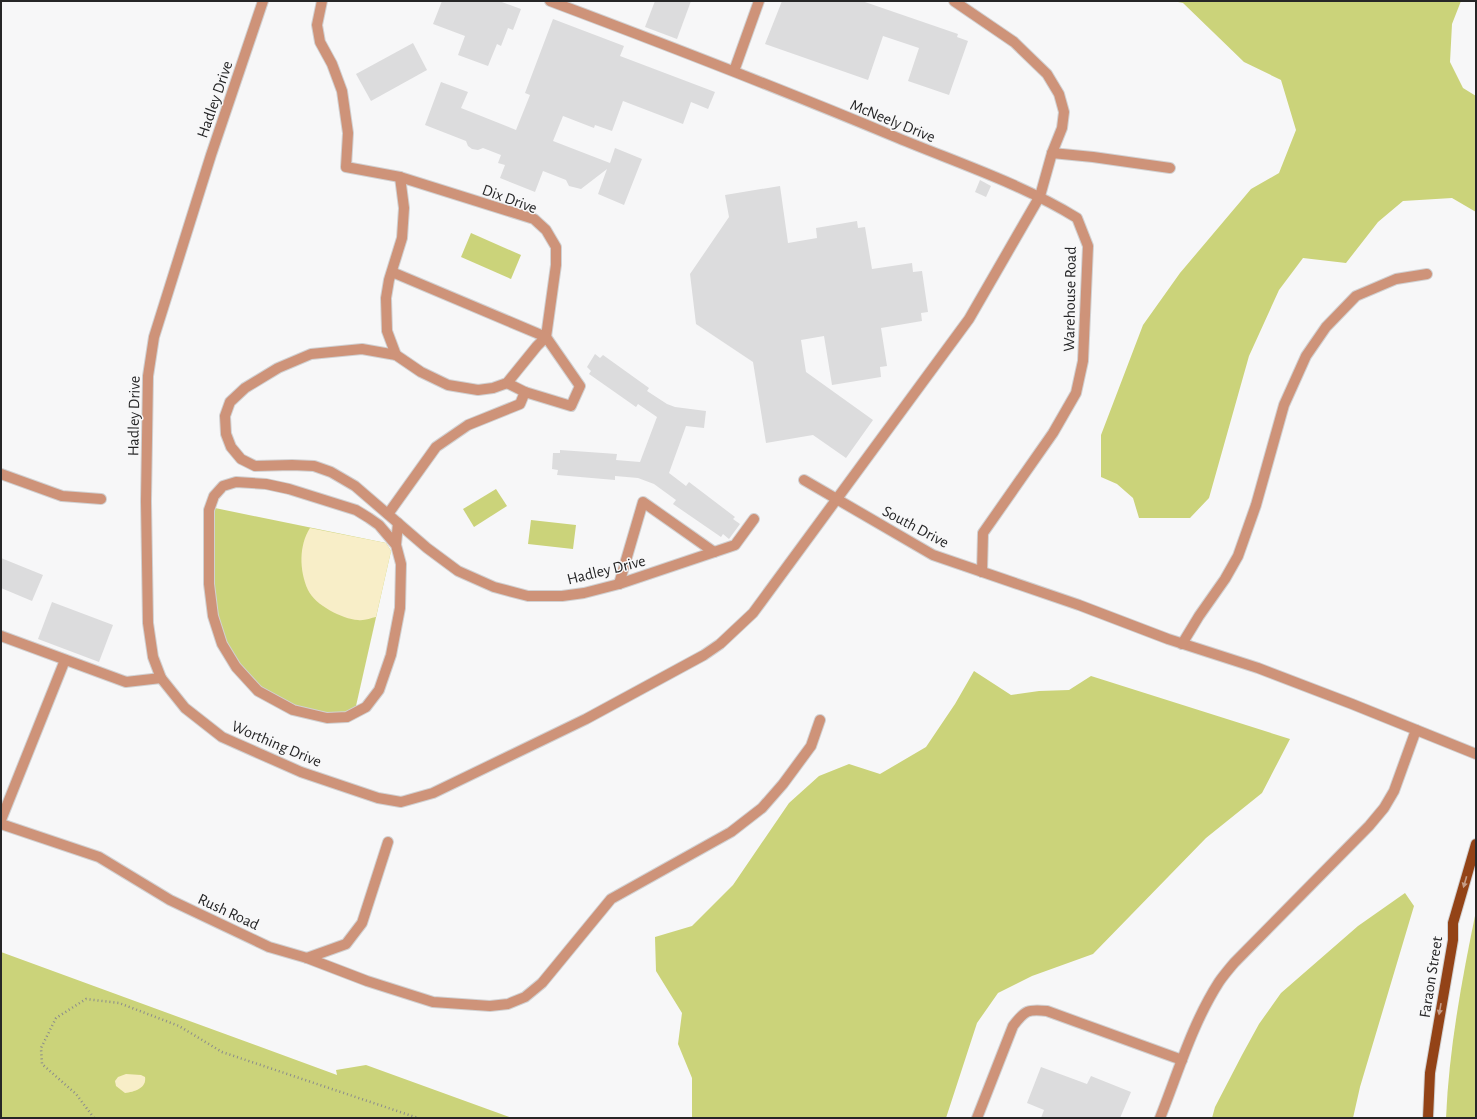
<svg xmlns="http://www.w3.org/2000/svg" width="1477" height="1119" viewBox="0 0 1477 1119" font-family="'Alegreya Sans',sans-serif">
	<rect width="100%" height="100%" fill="#f7f7f8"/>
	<!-- green -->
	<g fill="#cbd37a">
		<path d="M1173 1H1461L1452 24 1450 62 1463 88 1476 96V212L1452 198 1403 201 1378 222 1346 263 1303 258 1279 290 1249 356 1209 498 1190 518H1139L1133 498 1117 484 1101 477V435L1143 325 1180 273 1251 189 1279 173 1296 130 1281 80 1244 62 1183 3Z"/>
		<path d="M471 233 521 255 511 279 461 257Z"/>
		<path d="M496 489 507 506 474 527 463 509Z"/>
		<path d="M215 508 386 543 391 551 356 706 344 714H325L296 707 259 686 238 664 226 642 217 618 213 588Z"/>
		<path d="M531 520 576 525 573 549 528 544Z"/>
		<path d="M974 671 1011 695 1039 691 1069 690 1091 676 1290 739 1262 793 1206 838 1093 954 1032 976 998 993 977 1023 946 1118H692V1078L678 1044 682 1013 656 971 655 937 692 926 733 885 789 803 819 776 849 764 880 774 926 747 955 704Z"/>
		<path d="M1405 893 1414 906 1360 1087 1353 1118H1212L1215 1107 1242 1055 1259 1024 1281 993 1358 926Z"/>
		<path d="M1476 911V1118H1446C1449 1048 1462 979 1476 911Z"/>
		<path d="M1 952 337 1075 336 1070 366 1065 512 1118H1Z"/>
	</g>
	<!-- sand -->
	<g fill="#f8eec8">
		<path d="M310 528 386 543 391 551 376 617C371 618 364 621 358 620 342 619 315 605 308 590 299 570 299 545 310 528Z"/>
		<path d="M126 1074 141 1075 145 1077C147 1088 134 1092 125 1093L116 1086 115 1081 118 1077Z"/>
	</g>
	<!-- building -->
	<g fill="#dcdcdd">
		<path d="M442 1H499L521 9 513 30 508 28 501 46 497 44 488 66 458 55 465 36 433 24Z"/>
		<path d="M655 1H691L677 39 645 27Z"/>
		<path d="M782 1H862L958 34 957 37 968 41 949 95 908 81 919 48 883 36 868 80 765 44Z"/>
		<path d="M553 19 624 46 620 56 715 92 708 109 691 102 683 124 623 101 612 131 595 125 594 128 563 116 553 141 610 163 615 148 642 159 624 205 598 194 607 169 581 189 569 186 566 180 543 171 535 192 500 178 505 165 498 163 501 155 483 148 478 150 472 149 468 146 466 141 425 125 441 82 468 92 461 108 516 130 530 95 525 93Z"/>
		<path d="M413 43 427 70 371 101 356 74Z"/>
		<path d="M980 180 991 186 986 197 975 192Z"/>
		<path d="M780 186 788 243 817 238 816 228 857 221 858 228 865 227 872 269 912 263 913 272 922 271 928 312 921 313 922 321 881 328 887 366 880 367 881 377 832 385 824 336 801 340 806 372 873 420 846 458 813 435 766 443 753 362 696 324 690 274 729 217 725 195Z"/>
		<path d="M595 354 600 358 603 355 649 388 647 391 667 404 675 407 706 411 704 428 686 426 669 473 686 486 689 482 735 517 733 519 740 524 729 539 723 534 721 537 673 504 676 500 654 484 638 478 615 476V480L557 475 558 470 552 469 553 453H560V450L617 454 616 460 640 462 657 417 638 404 636 407 589 374 591 371 587 367Z"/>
		<path d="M1 558 43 575 32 601 1 588Z"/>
		<path d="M52 602 113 625 99 662 38 639Z"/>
		<path d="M1041 1067 1087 1084 1091 1076 1131 1092 1120 1118H1041L1044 1110 1027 1103Z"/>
	</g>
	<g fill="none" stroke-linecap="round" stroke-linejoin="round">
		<defs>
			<g id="minor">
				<path d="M263 1 211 155 154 337 148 376 146 501 148 623 153 657 161 678 185 708 222 737 301 772 378 798 401 802 433 793 586 719 704 655 720 644 753 613 969 319 1040 196 1052 153 1062 128 1064 112 1059 94 1047 74 1014 42 954 1"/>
				<path d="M322 1 317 25 320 42 332 64 342 91 348 133 346 167 400 177 534 219 546 230 556 247V265L546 337 537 346 507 383 493 388 478 390 448 385 421 372 396 355 362 349 311 354 278 368 245 388 230 402 225 416 226 434 231 447 241 459 255 466 292 465 314 466 331 472 355 486 427 548 458 571 494 587 528 596H562L584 593 619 584 735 545 754 519"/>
				<path d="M550 1C667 45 783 90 898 138 958 163 1022 184 1077 218L1088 246 1083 361 1076 393 1053 433 983 533 982 572"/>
				<path d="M734 71 759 1"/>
				<path d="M1052 153 1093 157 1170 168"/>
				<path d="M392 272 546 337 580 386 571 406 525 392 507 383"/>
				<path d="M396 355 387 331 386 298 389 280 402 238 404 208 400 177"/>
				<path d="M1 474 62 496 101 499"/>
				<path d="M804 480 933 555 1079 605 1168 639 1258 668 1352 704 1476 754"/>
				<path d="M388 514 436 447 468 425 520 404 525 392"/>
				<path d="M396 545 379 525 369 518 356 510 289 489 266 484 236 482 223 486 214 496 209 510V584L213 616 222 644 236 667 258 691 293 710 327 718 347 717 366 707 379 690 391 655 400 608 401 564 396 545 398 523"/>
				<path d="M619 584 643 502 714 552"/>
				<path d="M1 636 126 682 161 678"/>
				<path d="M1182 644 1199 616 1225 579 1238 556 1256 505 1284 405 1306 356 1326 327 1356 296 1396 279 1427 274"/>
				<path d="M1 820 65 660"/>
				<path d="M1 824 99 857 170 900 269 947 307 958 367 981 433 1002 490 1006 508 1004 525 997 542 983 611 899 731 832 762 808 783 784 811 746 820 720"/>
				<path d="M307 958 346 944 362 923 388 842"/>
				<path d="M977 1118 1013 1026C1025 1010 1028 1009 1047 1011L1182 1060"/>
				<path d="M1160 1118C1178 1073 1192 1024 1219 982 1223 976 1229 969 1234 963L1369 826 1384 808 1394 791 1416 730"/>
			</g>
			<path id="major" d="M1428 1118 1430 1073 1453 940V923L1476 844"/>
		</defs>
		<!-- minor casing -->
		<use href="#minor" stroke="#d1d1d2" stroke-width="12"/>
		<!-- major casing -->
		<use href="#major" stroke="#d1d1d2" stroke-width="12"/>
		<!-- path -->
		<path stroke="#8b8b8c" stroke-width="2.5" stroke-dasharray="1 3" stroke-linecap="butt" d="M94 1118 76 1094 42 1064 41 1048 56 1018 86 999 119 1003 179 1026 222 1052 418 1118"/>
		<!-- minor -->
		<use href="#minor" stroke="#ce9379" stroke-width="10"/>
		<!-- major -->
		<use href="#major" stroke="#934317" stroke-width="10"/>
	</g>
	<!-- one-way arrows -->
	<defs><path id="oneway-solid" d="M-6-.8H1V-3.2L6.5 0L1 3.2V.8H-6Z"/></defs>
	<g fill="#c59d88">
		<use href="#oneway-solid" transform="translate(1465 882) rotate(106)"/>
		<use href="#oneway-solid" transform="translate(1440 1009) rotate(100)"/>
	</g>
	<g text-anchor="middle" stroke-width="3" stroke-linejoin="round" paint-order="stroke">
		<!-- street labels -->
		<g font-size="16" fill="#262627" stroke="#f7f7f8">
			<text transform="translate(214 99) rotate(-71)" y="6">Hadley Drive</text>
			<text transform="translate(893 120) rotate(22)" y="6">McNeely Drive</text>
			<text transform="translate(510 198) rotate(20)" y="6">Dix Drive</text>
			<text transform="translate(1069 299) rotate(-89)" y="6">Warehouse Road</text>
			<text transform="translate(133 416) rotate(-89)" y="6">Hadley Drive</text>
			<text transform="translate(916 526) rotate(28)" y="6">South Drive</text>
			<text transform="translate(606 569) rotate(-14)" y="6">Hadley Drive</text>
			<text transform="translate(277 743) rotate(23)" y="6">Worthing Drive</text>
			<text transform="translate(229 911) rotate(25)" y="6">Rush Road</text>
			<text transform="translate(1430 977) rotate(-81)" y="6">Faraon Street</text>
		</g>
	</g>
	<!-- border -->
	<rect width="1477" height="1119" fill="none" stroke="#262627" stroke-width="4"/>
</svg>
